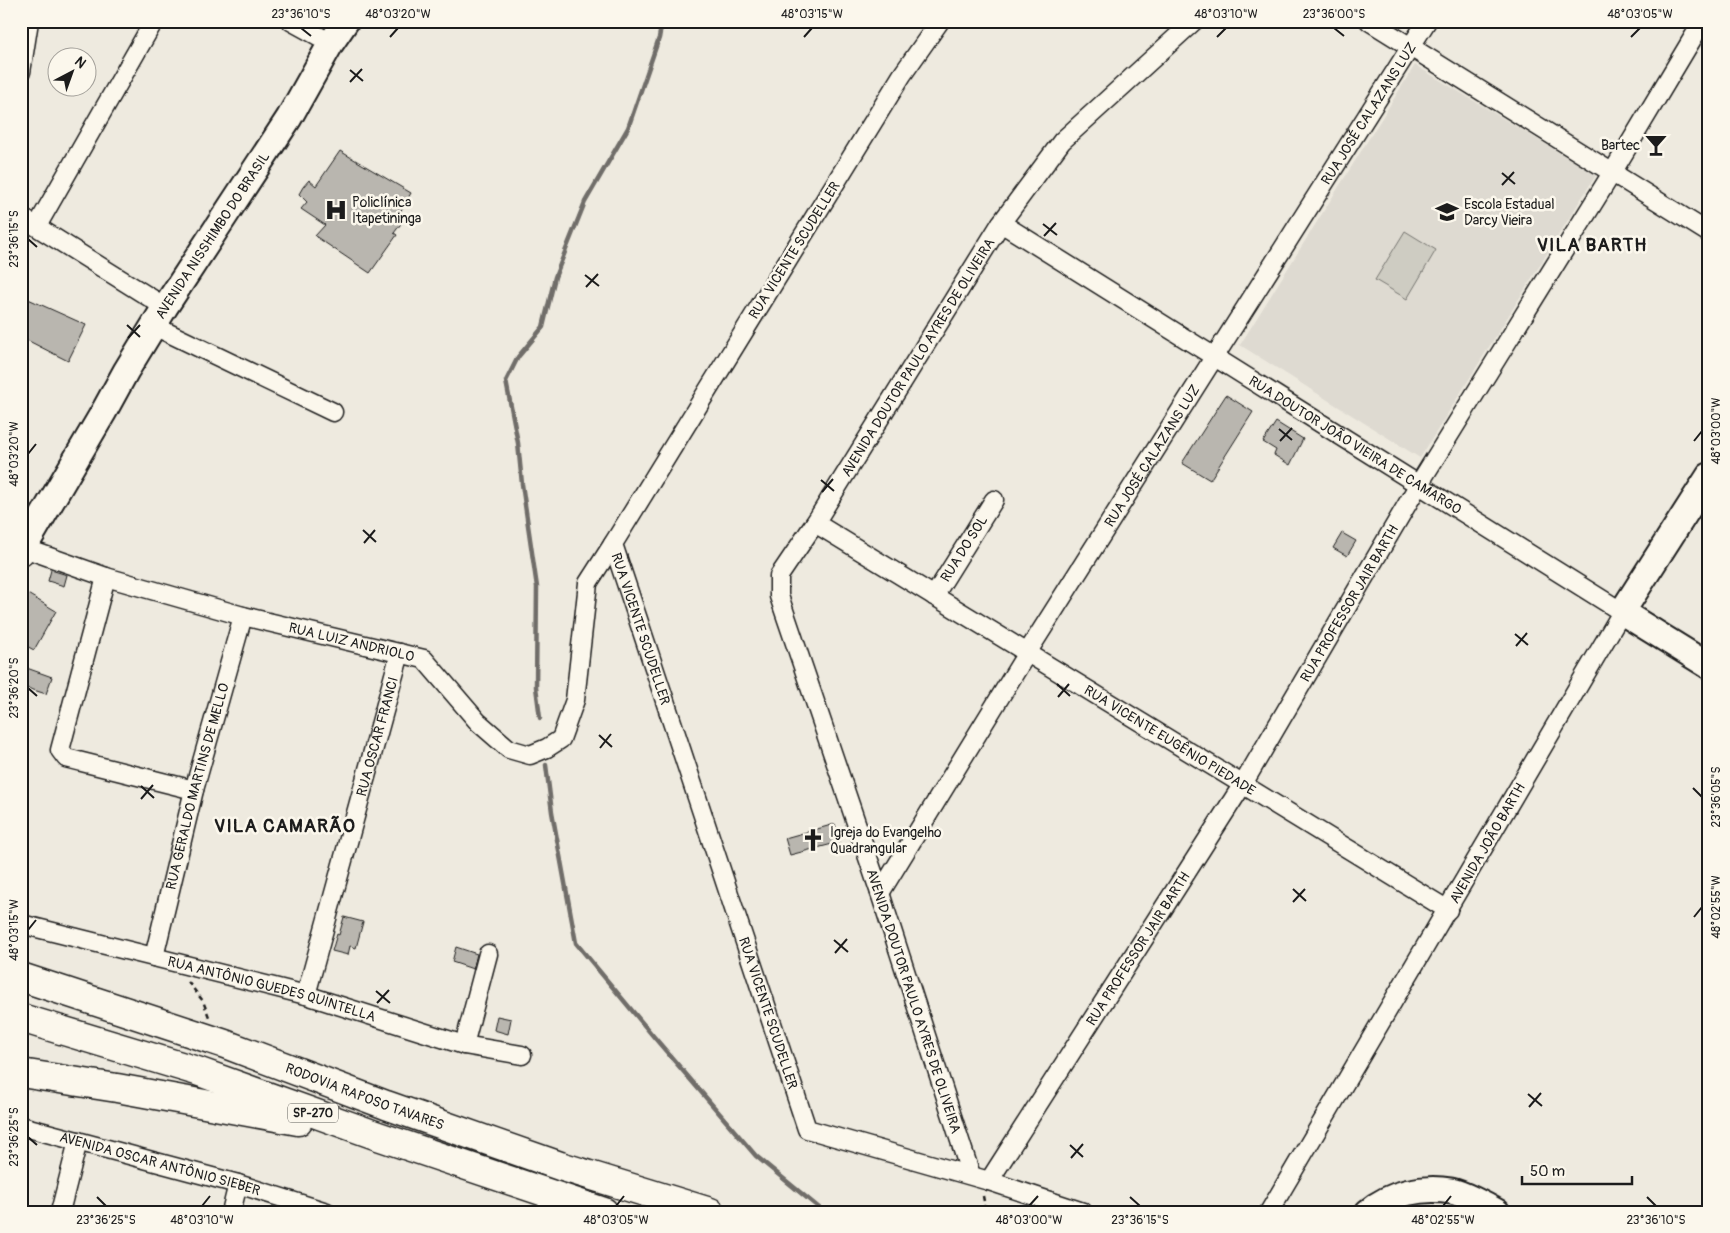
<svg xmlns="http://www.w3.org/2000/svg" width="1730" height="1233" viewBox="0 0 1730 1233" font-family="Pangolin,sans-serif">
	<rect width="100%" height="100%" fill="#eeeadf"/>
	<filter id="ink" filterUnits="userSpaceOnUse"><feTurbulence type="fractalNoise" baseFrequency=".02" numOctaves="2"/><feDisplacementMap in="SourceGraphic" scale="10" xChannelSelector="R" yChannelSelector="G"/><feConvolveMatrix kernelMatrix="1 2 1 2 8 2 1 2 1" color-interpolation-filters="sRGB"/></filter>
	<g filter="url(#ink)">
		<!-- built -->
		<path fill="#dedad1" d="M1415 65 1596 175 1420 458 1240 345Z"/>
		<!-- green -->
		<path fill="#ceccc2" stroke="#75746f" d="M1405 231 1436 250 1407 299 1375 280Z"/>
		<g fill="none" stroke-linecap="round" stroke-linejoin="round">
			<!-- stream -->
			<g stroke="#6f6d69" stroke-width="4.5">
				<path d="M540 718 536 687 537 587 522 484 518 443 506 381 518 357 543 327 555 277 585 202 628 128 659 38 662 21"/>
				<path d="M546 765 552 812 576 943 654 1037 756 1156 824 1212"/>
			</g>
		</g>
		<!-- building -->
		<g fill="#b9b6af" stroke="#1c1c1c">
			<path d="M340 151 411 193 400 212 406 217 394 233 397 235 370 273 315 236 325 225 301 209 307 202 299 194 303 187 309 180 316 186Z"/>
			<path d="M26 298 86 325 68 361 21 337V307Z"/>
			<path d="M1226 395 1253 412 1210 480 1182 463Z"/>
			<path d="M1276 422 1303 439 1290 465 1274 455 1276 450 1263 442Z"/>
			<path d="M1342 533 1356 541 1347 556 1333 548Z"/>
			<path d="M51 570 67 575 64 586 48 581Z"/>
			<path d="M26 593 56 611 34 650 21 643V603Z"/>
			<path d="M21 666 52 677 46 694 21 686Z"/>
			<path d="M835 824 840 842 790 855 785 838Z"/>
			<path d="M344 917 363 922 356 948 350 946 348 955 332 951 337 934 339 935Z"/>
			<path d="M456 947 477 954 473 969 452 962Z"/>
			<path d="M497 1016 511 1019 508 1034 494 1030Z"/>
		</g>
		<g fill="none" stroke-linecap="round" stroke-linejoin="round">
			<defs>
				<g id="street">
					<path d="M291 21 331 43"/>
					<path id="s1" d="M940 21 902 75 613 544 807 1129 989 1181 1083 1212"/>
					<path d="M1369 21 1709 233"/>
					<path d="M21 72 29 21"/>
					<path d="M21 217 165 307"/>
					<path id="s2" d="M1001 223 1622 612 1269 1212"/>
					<path d="M37 226 154 21"/>
					<path d="M154 326 333 412"/>
					<path id="s3" d="M815 523 1448 910"/>
					<path id="s4" d="M24 548 106 577 243 616 424 659 478 722 509 749 530 755 547 748 561 739 575 700 588 583 613 544"/>
					<path d="M106 577 60 750 66 758 194 790"/>
					<path id="s5" d="M934 596 994 500"/>
					<path id="s6" d="M880 893 1027 653 1427 21"/>
					<path id="s7" d="M21 924 306 995 464 1045 522 1055"/>
					<path id="s8" d="M154 957 194 790 243 616"/>
					<path id="s9" d="M306 995 400 653"/>
					<path d="M464 1045 488 954"/>
					<path id="s10" d="M21 1126 238 1184 327 1212"/>
					<path id="s11" d="M971 1175 880 893 779 596V576L815 523 1001 223 1062 141 1194 21"/>
					<path id="s12" d="M989 1181 1243 784 1419 484 1612 173 1703 21"/>
					<path d="M60 1212 78 1141"/>
					<path d="M231 1212 238 1184"/>
				</g>
				<g id="secondary">
					<path d="M1709 476 1622 612 1709 666"/>
					<path id="s13" d="M21 553 103 413 126 371 165 307 289 118 331 43 346 21"/>
					<path d="M1368 1212C1390 1193 1423 1186 1451 1191 1462 1193 1487 1206 1497 1212"/>
				</g>
				<g id="highway">
					<path id="s14" d="M21 977 225 1044 386 1105 560 1166 710 1212"/>
					<path d="M21 1018 197 1071 378 1136 604 1212"/>
					<path d="M21 1073 117 1088 298 1121"/>
				</g>
			</defs>
			<!-- street casing -->
			<use href="#street" stroke="#1c1c1c" stroke-width="21"/>
			<!-- secondary casing -->
			<use href="#secondary" stroke="#1c1c1c" stroke-width="29"/>
			<!-- highway casing -->
			<use href="#highway" stroke="#1c1c1c" stroke-width="31"/>
			<!-- path -->
			<g stroke="#1c1c1c" stroke-width="2.5" stroke-dasharray="5 4" stroke-linecap="butt">
				<path d="M188 982 203 1001 209 1017"/>
				<path d="M983 1196 986 1212"/>
			</g>
			<!-- street -->
			<use href="#street" stroke="#fbf7ec" stroke-width="18"/>
			<!-- secondary -->
			<use href="#secondary" stroke="#fbf7ec" stroke-width="25"/>
			<!-- highway -->
			<use href="#highway" stroke="#fbf7ec" stroke-width="28"/>
		</g>
	</g>
	<!-- ticks -->
	<path fill="none" stroke="#1c1c1c" stroke-width="2" d="M301 28 311 36M1334 28 1344 36M390 37 398 28M804 37 812 28M1217 37 1226 28M1631 37 1640 28M350 70 363 81M350 82 362 69M1502 173 1515 184M1502 185 1514 172M1043 224 1057 235M1044 236 1056 223M28 239 37 247M585 275 599 286M586 287 598 274M127 325 140 337M128 338 140 325M1279 429 1292 440M1280 441 1292 428M1694 441 1702 431M28 454 36 444M821 480 834 491M822 492 833 479M363 530 376 542M364 543 375 530M1515 634 1528 645M1516 646 1527 633M1057 684 1070 696M28 688 37 696M1058 697 1069 684M599 735 612 747M600 748 611 734M141 786 154 798M1693 788 1702 797M141 799 153 785M1293 889 1306 901M1293 902 1305 889M1694 917 1702 907M28 930 36 920M834 940 848 952M835 953 847 939M376 991 390 1003M377 1003 389 990M1528 1094 1542 1106M1529 1107 1541 1093M28 1137 37 1145M1070 1145 1083 1157M1071 1158 1083 1144M97 1197 106 1206M1130 1197 1140 1206M1647 1197 1656 1206M202 1206 210 1196M616 1206 624 1196M1029 1206 1038 1196M1443 1206 1451 1196"/>
	<!-- icons -->
	<defs>
		<symbol id="bar-bare" viewBox="-9 -9 18 18"><path d="M-6-5H6L.8 .8V4.5H3.5V6h-7V4.5H-.8V.8Z" fill="#1c1c1c" stroke="#fbf7ec" stroke-width="2.5" paint-order="stroke"/></symbol>
		<symbol id="hospital-bare" viewBox="-9 -9 18 18"><path d="M-5-5h3v3.5h4V-5h3V5h-3V1.5h-4V5h-3Z" fill="#1c1c1c" stroke="#fbf7ec" stroke-width="2.5" paint-order="stroke"/></symbol>
		<symbol id="school-bare" viewBox="-9 -9 18 18"><path d="M0-5L7-2L0 1L-7-2ZM-4 1L0 2.5L4 1V4Q0 6-4 4Z" fill="#1c1c1c" stroke="#fbf7ec" stroke-width="2.5" paint-order="stroke"/></symbol>
		<symbol id="church-bare" viewBox="-9 -9 18 18"><path d="M-1.2-6h2.4v3.5h3.3v2.4h-3.3V6h-2.4V-.1h-3.3v-2.4h3.3Z" fill="#1c1c1c" stroke="#fbf7ec" stroke-width="2.5" paint-order="stroke"/></symbol>
	</defs>
	<g fill-rule="evenodd">
		<use href="#bar-bare" x="1640" y="129" width="32" height="32"/>
		<use href="#hospital-bare" x="320" y="194" width="32" height="32"/>
		<use href="#school-bare" x="1431" y="196" width="32" height="32"/>
		<use href="#church-bare" x="797" y="824" width="32" height="32"/>
	</g>
	<g text-anchor="middle" stroke-width="5" stroke-linejoin="round" paint-order="stroke">
		<!-- shield labels -->
		<rect fill="#fbf7ec" stroke="#5f5e5a" stroke-width="1" x="288" y="1103.5" width="50" height="19" rx="4"/>
		<g font-size="12" font-weight="bold" fill="#1c1c1c">
			<text x="313" y="1117">SP-270</text>
		</g>
		<!-- street labels -->
		<g font-size="14" fill="#1c1c1c" stroke="#fbf7ec">
			<text dy="5" stroke="none"><textPath href="#s6" startOffset="920">RUA JOSÉ CALAZANS LUZ</textPath></text>
			<text dy="5" stroke="none"><textPath href="#s13" startOffset="371">AVENIDA NISSHIMBO DO BRASIL</textPath></text>
			<text transform="translate(794 250) rotate(-58)" y="5">RUA VICENTE SCUDELLER</text>
			<text dy="5" stroke="none"><textPath href="#s11" startOffset="889">AVENIDA DOUTOR PAULO AYRES DE OLIVEIRA</textPath></text>
			<text dy="5" stroke="none"><textPath href="#s2" startOffset="418">RUA DOUTOR JOÃO VIEIRA DE CAMARGO</textPath></text>
			<text dy="5" stroke="none"><textPath href="#s6" startOffset="515">RUA JOSÉ CALAZANS LUZ</textPath></text>
			<text dy="5" stroke="none"><textPath href="#s5" startOffset="56">RUA DO SOL</textPath></text>
			<text dy="5" stroke="none"><textPath href="#s12" startOffset="681">RUA PROFESSOR JAIR BARTH</textPath></text>
			<text dy="5" stroke="none"><textPath href="#s1" startOffset="706">RUA VICENTE SCUDELLER</textPath></text>
			<text dy="5" stroke="none"><textPath href="#s4" startOffset="341">RUA LUIZ ANDRIOLO</textPath></text>
			<text dy="5" stroke="none"><textPath href="#s9" startOffset="268">RUA OSCAR FRANCI</textPath></text>
			<text dy="5" stroke="none"><textPath href="#s3" startOffset="416">RUA VICENTE EUGÊNIO PIEDADE</textPath></text>
			<text dy="5" stroke="none"><textPath href="#s8" startOffset="176">RUA GERALDO MARTINS DE MELLO</textPath></text>
			<text transform="translate(1487 843) rotate(-60)" y="5">AVENIDA JOÃO BARTH</text>
			<text dy="5" stroke="none"><textPath href="#s12" startOffset="276">RUA PROFESSOR JAIR BARTH</textPath></text>
			<text dy="5" stroke="none"><textPath href="#s7" startOffset="259">RUA ANTÔNIO GUEDES QUINTELLA</textPath></text>
			<text transform="translate(914 1001) rotate(72)" y="5">AVENIDA DOUTOR PAULO AYRES DE OLIVEIRA</text>
			<text dy="5" stroke="none"><textPath href="#s1" startOffset="1111">RUA VICENTE SCUDELLER</textPath></text>
			<text dy="5" stroke="none"><textPath href="#s14" startOffset="364">RODOVIA RAPOSO TAVARES</textPath></text>
			<text dy="5" stroke="none"><textPath href="#s10" startOffset="144">AVENIDA OSCAR ANTÔNIO SIEBER</textPath></text>
		</g>
		<!-- poi labels -->
		<g font-size="14" fill="#1c1c1c" stroke="#fbf7ec" text-anchor="start">
			<text x="1640" y="150" text-anchor="end">Bartec</text>
			<text x="352" y="207">Policlínica<tspan x="352" dy="16">Itapetininga</tspan></text>
			<text x="1464" y="209">Escola Estadual<tspan x="1464" dy="16">Darcy Vieira</tspan></text>
			<text x="830" y="837">Igreja do Evangelho<tspan x="830" dy="16">Quadrangular</tspan></text>
		</g>
		<!-- district labels -->
		<g font-size="19" font-weight="bold" letter-spacing="1" fill="#1c1c1c" stroke="#fbf7ec">
			<text x="1592" y="251">VILA BARTH</text>
			<text x="285" y="832">VILA CAMARÃO</text>
		</g>
	</g>
	<!-- margin -->
	<rect width="1730" height="1233" fill="none" stroke="#fbf7ec" stroke-width="55"/>
	<!-- north arrow -->
	<g transform="translate(72 72) rotate(41)"><circle r="24" fill="#fbf7ec" stroke="#a29f99"/>
	<path d="M0-4L9 19L0 12L-9 19Z" fill="#1c1c1c"/>
	<text y="-8" font-size="14" font-weight="bold" text-anchor="middle" fill="#1c1c1c">N</text>
	</g>
	<!-- scale -->
	<path d="M1522 1176v8h110v-8" fill="none" stroke="#1c1c1c" stroke-width="2.5"/>
	<text x="1530" y="1176" font-size="15" fill="#1c1c1c" stroke="#fbf7ec" stroke-width="4" paint-order="stroke">50 m</text>
	<rect x="28" y="28" width="1674" height="1178" fill="none" stroke="#1c1c1c" stroke-width="2"/>
	<g font-size="12" text-anchor="middle" fill="#1c1c1c">
		<text x="301" y="18">23°36'10"S</text>
		<text x="398" y="18">48°03'20"W</text>
		<text x="812" y="18">48°03'15"W</text>
		<text x="1226" y="18">48°03'10"W</text>
		<text x="1334" y="18">23°36'00"S</text>
		<text x="1640" y="18">48°03'05"W</text>
		<text transform="translate(14 239) rotate(-90)" y="4">23°36'15"S</text>
		<text transform="translate(1716 431) rotate(-90)" y="4">48°03'00"W</text>
		<text transform="translate(14 454) rotate(-90)" y="4">48°03'20"W</text>
		<text transform="translate(14 688) rotate(-90)" y="4">23°36'20"S</text>
		<text transform="translate(1716 797) rotate(-90)" y="4">23°36'05"S</text>
		<text transform="translate(1716 907) rotate(-90)" y="4">48°02'55"W</text>
		<text transform="translate(14 930) rotate(-90)" y="4">48°03'15"W</text>
		<text transform="translate(14 1137) rotate(-90)" y="4">23°36'25"S</text>
		<text x="106" y="1224">23°36'25"S</text>
		<text x="202" y="1224">48°03'10"W</text>
		<text x="616" y="1224">48°03'05"W</text>
		<text x="1029" y="1224">48°03'00"W</text>
		<text x="1140" y="1224">23°36'15"S</text>
		<text x="1443" y="1224">48°02'55"W</text>
		<text x="1656" y="1224">23°36'10"S</text>
	</g>
</svg>
